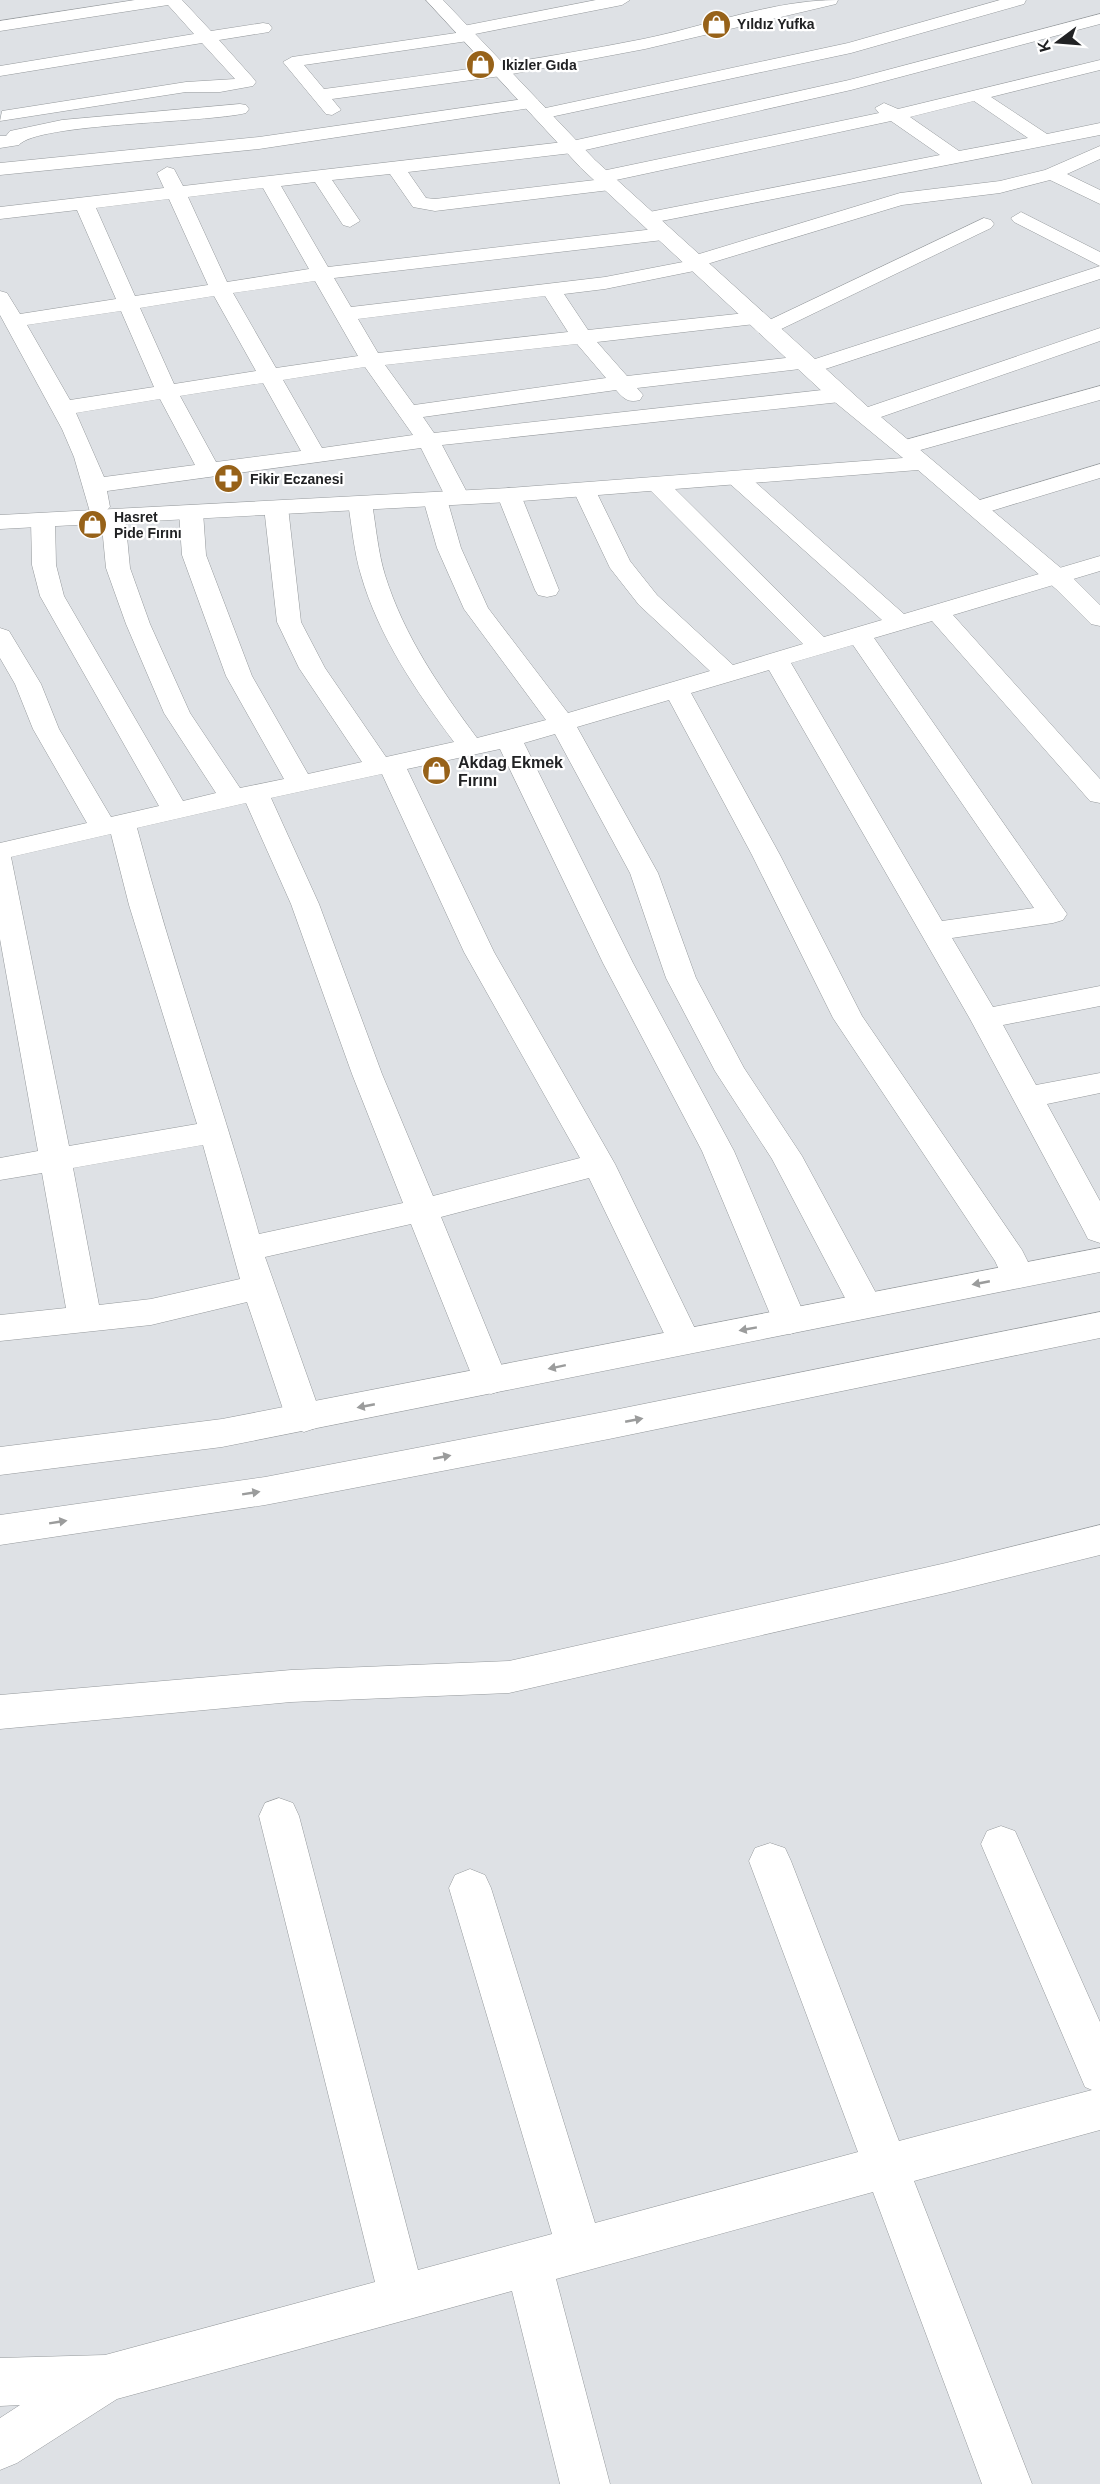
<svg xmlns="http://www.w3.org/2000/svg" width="1100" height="2484" viewBox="0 0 1100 2484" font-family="Arial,sans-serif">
	<rect width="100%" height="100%" fill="#dee1e5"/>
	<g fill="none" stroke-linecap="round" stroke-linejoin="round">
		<defs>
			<g id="minor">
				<path d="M135 0H182L211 31 263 23 269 24 272 28 269 32 219 40 253 78 256 82 253 86 220 92H186L0 121 2 111 186 82 235 79 202 43 0 76V66L194 34 168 5 0 31V21Z"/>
				<path d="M596 0H630L622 5 475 34 474 40 468 41 304 65 324 89C431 75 537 60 643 39 707 26 772 0 838 0L836 4 645 49 501 76 332 99 341 110 332 115 326 114 283 62 292 57 456 33 457 27 463 26Z"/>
				<path d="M1000 0H1026L1024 4 851 53 541 119 532 114 541 109 848 43Z"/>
				<path d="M1100 14V24L851 90 572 153 408 172 426 198 435 199 595 180 592 177 595 173 602 171 879 113 875 108 884 103 898 109 1100 60V70L991 97 1047 134 1100 123V135L646 224 636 218 639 214 940 155 891 121 616 180 620 184 610 190 435 211 413 207 390 174 332 180 360 221 350 227 343 225 315 182 281 186 328 267 663 228 670 230 673 234 670 238 663 240 334 278 351 307 605 277 683 262 686 258 900 193 1000 181 1045 170 1100 146V159L1067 174 1100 190V204L1050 180 1000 193 902 205 707 264 704 269 605 289 564 294 588 330 755 312 762 314 765 318 762 322 755 324 597 342 627 376 803 356 812 360 1100 266 1014 222 1011 218 1021 212 1100 252V279L810 374 800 369 637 388 643 395 640 400C628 403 624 399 616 390L423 417 434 433 840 388 848 390 851 395 848 400 840 402 442 445 470 498 466 503H450L446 498 421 448 107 491 110 507 107 510 121 511 125 516 130 568 150 624 190 713 240 788 284 779 226 676 182 555 179 512 183 507H199L203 512 206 555 252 676 308 774 362 762 299 668 277 622 264 507 268 502H284L288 507 301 622 325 668 386 757 454 742C416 691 379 637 361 575 354 552 352 527 348 503L352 498H368L372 503C376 527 378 552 385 575 404 636 440 688 477 738L546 720 464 609 437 548 423 499 427 494H443L447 499 461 548 488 608 568 713 710 671 639 605 610 568 573 490 577 485H593L630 561 657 595 733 665 803 644 650 490 646 485 650 480H666L824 637 882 620 729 483 725 478 729 473H745L904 614 1100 556V571L953 615 1100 779V803L1090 801 932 621 874 638 1067 914 1063 920 1053 923 952 938 993 1007 1100 986V1006L1003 1025 1036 1085 1100 1073V1093L1047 1104 1100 1201V1243L1088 1239 1084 1231 970 1019 769 670 691 693 780 855 862 1016 1022 1250 1035 1276 1030 1285 1018 1288 1006 1285 995 1261 833 1018 752 855 669 700 577 727 658 873 696 978 744 1068 802 1156 883 1306 878 1315 866 1318 854 1315 772 1159 715 1071 666 978 630 873 555 734 524 743 633 963 734 1151 807 1321 802 1330 790 1334 778 1330 773 1321 702 1151 603 963 500 749 407 769 494 952 615 1164 701 1341 696 1350 684 1354 672 1350 589 1178 441 1217 508 1381 503 1390 491 1394 479 1390 474 1381 411 1224 265 1257 322 1418 316 1428 304 1432 292 1428 286 1418 247 1302 151 1325 0 1341V1315L66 1308 42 1173 0 1180V1158L38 1151 0 939V843L87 823 33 729 15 684 0 658V628L9 631 41 684 59 729 111 817 159 806 40 596 32 565 31 520 35 515H51L55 520 56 565 64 596 183 801 216 793 164 713 126 624 106 568 101 516 104 513 90 512 74 457 62 429 0 315V291L7 293 20 314 116 299 77 210 0 219V207L164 188 157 173 167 167 174 169 183 186 572 141 849 80ZM974 101 1028 138 959 151 910 117ZM263 188 309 269 227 282 188 197ZM169 199 208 285 135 296 96 208ZM315 281 358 356 276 368 233 293ZM214 296 256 371 174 384 140 308ZM545 296 568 332 378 353 358 319ZM121 311 154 387 70 400 27 325ZM577 344 606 378 414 405 385 365ZM365 367 413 435 322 448 283 380ZM263 383 301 451 216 462 180 396ZM160 399 195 465 104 477 76 413ZM853 645 1034 908 942 921 791 663ZM382 774 464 952 580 1158 433 1196 382 1074 319 904 271 798ZM246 803 291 904 352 1074 403 1203 259 1234C221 1098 173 965 137 828ZM111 834 129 905 197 1124 69 1146 11 857ZM203 1145 240 1279 151 1299 99 1305 73 1168Z"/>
				<path d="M531 98 537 99 540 103 537 107 259 149 0 175V163L259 137Z"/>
				<path d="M240 104 246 105 249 109 246 113C207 123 37 123 19 145L0 148V136H6L10 131 62 120Z"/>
				<path d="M984 218 991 220 994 224 991 228 773 333H759L755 329 759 325Z"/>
				<path d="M1100 386V400L906 454 898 452 895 447 898 442Z"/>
				<path d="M1100 464V478L978 515 970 513 966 508 970 503Z"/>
				<path d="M509 488 517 490 521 495 559 590 556 595 547 597 538 595 535 590 497 495 501 490Z"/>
				<path d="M1100 1525V1555L946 1593 509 1693 291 1702 0 1729V1695L291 1670 509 1661 946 1563Z"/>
				<path d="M279 1798 293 1803 299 1816 418 2270 552 2234 449 1888 455 1875 470 1869 485 1875 491 1888 595 2223 858 2152 749 1861 755 1848 770 1843 785 1848 791 1861 899 2141 1092 2090 1085 2087 981 1844 987 1831 1001 1826 1015 1831 1100 2022V2130L914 2181 1032 2484H982L873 2192 556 2279 610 2484H560L512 2291 117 2399 17 2463 0 2470V2418L20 2405 0 2406V2358L105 2355 375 2282 259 1816 265 1803Z"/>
			</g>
			<g id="major">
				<path d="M426 0H443L595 160 868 407 1100 328V341L881 417 1074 579 1100 605V626L1091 624 1056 589 918 470 509 502 0 529V515L509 488 903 458 825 394 581 168Z"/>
				<path d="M1100 1248V1272L222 1447 0 1475V1447L222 1419Z"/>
				<path d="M1100 1312V1338L609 1439 265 1505 0 1545V1515L265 1477 609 1411Z"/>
			</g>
		</defs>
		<!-- minor casing -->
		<use href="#minor" stroke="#95999c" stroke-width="1"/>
		<!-- major casing -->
		<use href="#major" stroke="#95999c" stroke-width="1"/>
		<!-- minor -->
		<use href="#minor" fill="#fff" fill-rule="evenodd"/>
		<!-- major -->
		<use href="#major" fill="#fff" fill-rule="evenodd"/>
	</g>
	<!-- one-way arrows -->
	<defs><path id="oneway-solid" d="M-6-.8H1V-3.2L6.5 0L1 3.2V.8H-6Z" transform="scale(1.5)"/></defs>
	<g fill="#9b9c9c">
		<use href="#oneway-solid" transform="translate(981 1283) rotate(169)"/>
		<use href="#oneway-solid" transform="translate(748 1329) rotate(170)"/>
		<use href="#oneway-solid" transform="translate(557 1367) rotate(168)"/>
		<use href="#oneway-solid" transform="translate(366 1406) rotate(169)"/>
		<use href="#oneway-solid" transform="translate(634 1420) rotate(-11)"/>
		<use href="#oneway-solid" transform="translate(442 1457) rotate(-11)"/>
		<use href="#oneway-solid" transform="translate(251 1493) rotate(-9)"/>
		<use href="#oneway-solid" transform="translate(58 1522) rotate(-9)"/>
	</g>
	<!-- icons -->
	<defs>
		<symbol id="shop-disc" viewBox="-11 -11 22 22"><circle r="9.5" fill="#976219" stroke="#fff"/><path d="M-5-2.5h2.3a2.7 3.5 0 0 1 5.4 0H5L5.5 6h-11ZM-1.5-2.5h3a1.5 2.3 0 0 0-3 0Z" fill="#fff"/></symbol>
		<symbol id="pharmacy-disc" viewBox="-11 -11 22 22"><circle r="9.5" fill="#976219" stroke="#fff"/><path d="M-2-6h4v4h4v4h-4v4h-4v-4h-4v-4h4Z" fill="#fff"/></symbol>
	</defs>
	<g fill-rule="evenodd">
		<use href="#shop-disc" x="700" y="8" width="33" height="33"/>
		<use href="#shop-disc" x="464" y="48" width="33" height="33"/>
		<use href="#pharmacy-disc" x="212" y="462" width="33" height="33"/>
		<use href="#shop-disc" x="76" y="508" width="33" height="33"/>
		<use href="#shop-disc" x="420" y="754" width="33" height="33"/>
	</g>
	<g text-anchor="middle" stroke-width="4.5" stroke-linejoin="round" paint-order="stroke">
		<!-- far-poi labels -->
		<g font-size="14" font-weight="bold" fill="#212224" stroke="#fff" text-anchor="start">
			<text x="737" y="29">Yıldız Yufka</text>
			<text x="502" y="70">Ikizler Gıda</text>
			<text x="250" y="484">Fikir Eczanesi</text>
			<text x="114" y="522">Hasret<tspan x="114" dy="16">Pide Fırını</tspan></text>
		</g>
		<!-- poi labels -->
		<g font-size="16" font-weight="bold" fill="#212224" stroke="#fff" text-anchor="start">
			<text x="458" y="768">Akdag Ekmek<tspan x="458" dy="18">Fırını</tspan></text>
		</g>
	</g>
	<!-- north arrow -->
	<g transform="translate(1058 42) rotate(254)" stroke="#ffffff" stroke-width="4.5" paint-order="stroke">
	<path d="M0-4.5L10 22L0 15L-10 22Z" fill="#212224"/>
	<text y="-9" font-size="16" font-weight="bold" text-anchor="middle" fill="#212224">K</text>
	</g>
</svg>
